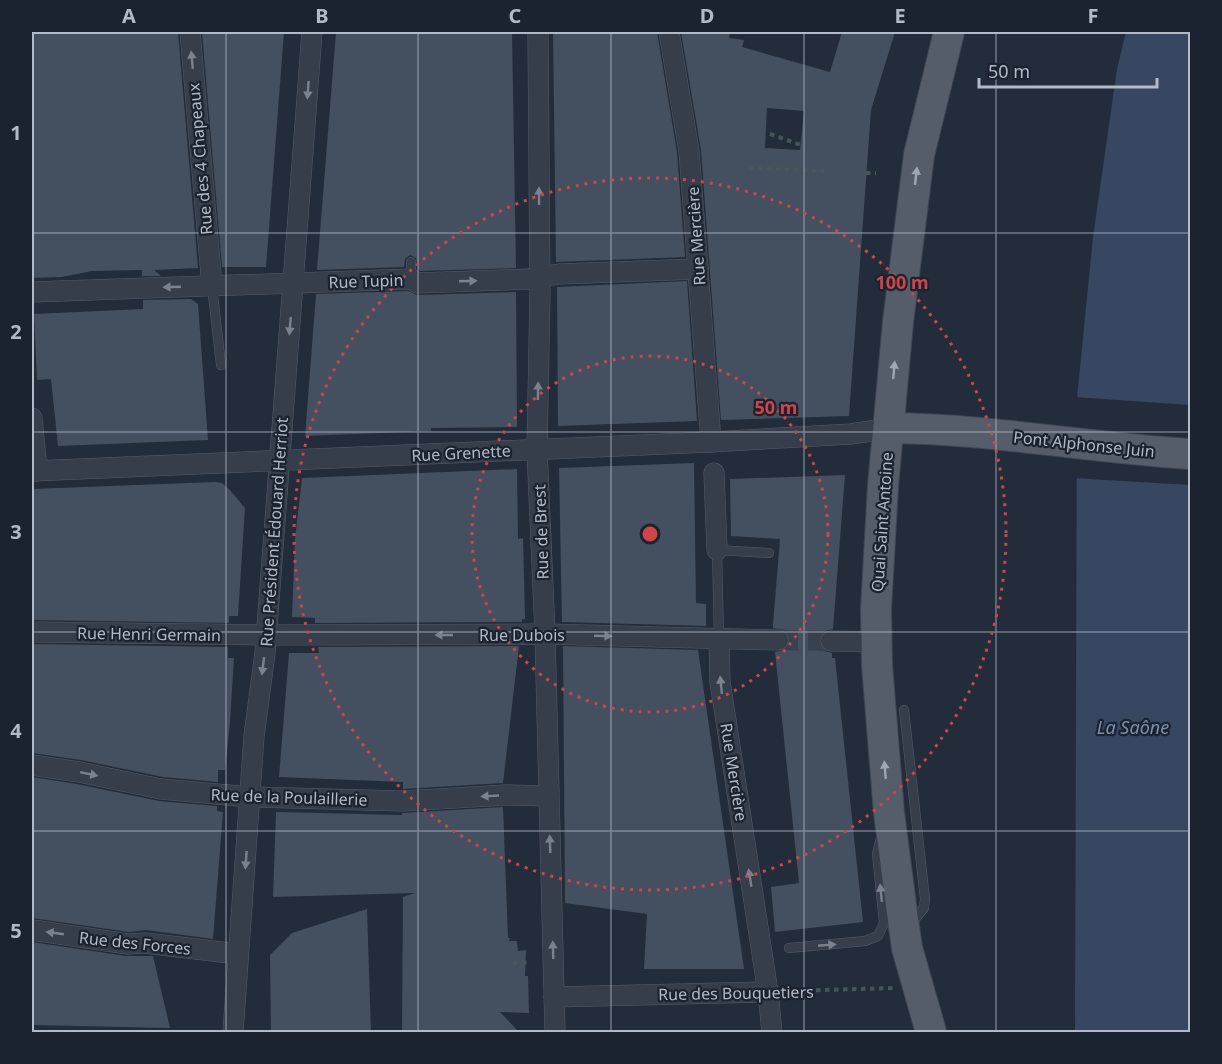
<svg xmlns="http://www.w3.org/2000/svg" width="1222" height="1064" viewBox="0 0 1222 1064" font-family="'Noto Sans',sans-serif">
	<rect width="100%" height="100%" fill="#232c3a"/>
	<!-- water -->
	<path fill="#374761" d="M1126 32H1190V1032H1075L1077 398 1093 237 1117 69Z"/>
	<!-- pier -->
	<path fill="#232c3a" d="M1074 397 1190 405V485L1072 478Z"/>
	<!-- building -->
	<g fill="#444f5f" fill-rule="evenodd">
		<path d="M32 32H178L198 268 154 270 161 276H142V270L92 271 62 277 32 278Z"/>
		<path d="M202 32H284L266 267H222Z"/>
		<path d="M336 32H512L516 268 420 271 418 269 416 258 410 255 405 259 404 267 317 270Z"/>
		<path d="M553 32H657L677 152 685 257 556 262Z"/>
		<path d="M681 32H730L729 38 744 40 742 47 830 72 842 32H895L871 110 849 416 721 420 701 150ZM767 108 804 111 800 150 765 148Z"/>
		<path d="M687 281 697 421 558 426 557 287Z"/>
		<path d="M408 291 417 295 516 292 517 427 431 428V431L305 436 316 294Z"/>
		<path d="M191 299 198 304 208 440 58 446 51 379 37 380 34 314 143 309V300Z"/>
		<path d="M694 463 696 603 706 604V626L562 622 559 468Z"/>
		<path d="M517 469 518 539 523 538 524 576 525 619H522V622L315 623V618L292 617 295 539 302 478Z"/>
		<path d="M845 475 833 629 825 631 820 635 819 641 824 651 832 653V658H835L863 922 775 932 771 887 799 883 775 652 784 650 788 646 790 640 785 630 773 628V624L780 539 731 536 730 479Z"/>
		<path d="M215 482 222 483 230 490 245 508 238 616H229V623L32 620V489Z"/>
		<path d="M32 644 228 647V658H234L230 722 225 770H218V782L163 777 81 760 32 753Z"/>
		<path d="M519 646 503 783 403 789V782L279 777 289 653H319L318 647Z"/>
		<path d="M563 646 698 650 744 969H644L647 914 565 903Z"/>
		<path d="M32 777 77 784 159 801 217 806V811L223 812 213 939 146 930 129 932 32 918Z"/>
		<path d="M503 807 508 938H510L509 941H517L518 951 526 950 525 976H528L529 1013 500 1012 519 1032H402L403 897 415 893 273 897 276 812 402 815V813Z"/>
		<path d="M367 909 371 1032H271L270 955 292 933Z"/>
		<path d="M32 942 126 956H153L170 1028 32 1025Z"/>
	</g>
	<g fill="none" stroke-linecap="round" stroke-linejoin="round">
		<!-- street-tunnel -->
		<path stroke="#38414f" stroke-width="20" stroke-dasharray="20 10" stroke-linecap="butt" d="M778 640 831 641"/>
		<defs>
			<g id="lane">
				<path d="M411 262V279"/>
				<path d="M212 286 221 365"/>
				<path d="M719 639 717 550 769 553"/>
				<path d="M904 710 925 899 924 908 911 924"/>
				<path d="M789 948 865 941 878 936 884 923 877 854 881 838"/>
			</g>
			<g id="street">
				<path d="M190 32 212 286"/>
				<path d="M538 32 540 293 537 449 545 634 555 1032"/>
				<path d="M669 32 689 151 711 442"/>
				<path d="M32 292 411 279 417 283 530 279 559 274 698 269"/>
				<path d="M32 418 37 471"/>
				<path d="M32 471 711 442 851 434 890 428"/>
				<path d="M714 473 717 550"/>
				<path d="M32 632 266 635 545 634 778 640"/>
				<path d="M719 639 720 682 768 992 772 1032"/>
				<path d="M831 641 876 642"/>
				<path d="M32 765 79 772 161 789 250 797 402 801 506 795 548 796"/>
				<path d="M32 930 128 944 145 943 238 954"/>
				<path d="M554 997 768 992"/>
				<path d="M233 1032 254 736 265 653 312 32"/>
			</g>
			<g id="primary">
				<path d="M890 428C991 429 1090 448 1190 454"/>
				<path d="M931 1032 907 948 901 905 889 813 877 665 876 609 883 486 898 322 919 155 949 32"/>
			</g>
		</defs>
		<!-- lane casing -->
		<use href="#lane" stroke="#555c69" stroke-width="10"/>
		<!-- street casing -->
		<use href="#street" stroke="#555c69" stroke-width="21"/>
		<!-- primary casing -->
		<use href="#primary" stroke="#404754" stroke-width="32"/>
		<!-- path -->
		<g stroke="#45575b" stroke-width="4" stroke-dasharray="4.5 4.5" stroke-linecap="butt">
			<path d="M770 134 801 145"/>
			<path d="M749 168 824 171"/>
			<path d="M866 173H876"/>
			<path d="M513 963 530 962"/>
			<path d="M789 991 893 988"/>
		</g>
		<!-- lane -->
		<use href="#lane" stroke="#373e4b" stroke-width="9"/>
		<!-- street -->
		<use href="#street" stroke="#373e4b" stroke-width="20"/>
		<!-- primary -->
		<use href="#primary" stroke="#555d6b" stroke-width="30"/>
	</g>
	<!-- one-way arrows -->
	<defs><path id="oneway-solid" d="M-6-.8H1V-3.2L6.5 0L1 3.2V.8H-6Z" transform="scale(1.5)"/></defs>
	<g fill="#7b828f">
		<use href="#oneway-solid" transform="translate(192 60) rotate(-95)"/>
		<use href="#oneway-solid" transform="translate(308 90) rotate(94)"/>
		<use href="#oneway-solid" transform="translate(539 196) rotate(-90)"/>
		<use href="#oneway-solid" transform="translate(468 281) rotate(-2)"/>
		<use href="#oneway-solid" transform="translate(172 287) rotate(178)"/>
		<use href="#oneway-solid" transform="translate(290 326) rotate(95)"/>
		<use href="#oneway-solid" transform="translate(538 391) rotate(-89)"/>
		<use href="#oneway-solid" transform="translate(444 635) rotate(180)"/>
		<use href="#oneway-solid" transform="translate(603 636) rotate(2)"/>
		<use href="#oneway-solid" transform="translate(263 666) rotate(97)"/>
		<use href="#oneway-solid" transform="translate(721 685) rotate(-96)"/>
		<use href="#oneway-solid" transform="translate(89 774) rotate(12)"/>
		<use href="#oneway-solid" transform="translate(490 796) rotate(177)"/>
		<use href="#oneway-solid" transform="translate(550 844) rotate(-92)"/>
		<use href="#oneway-solid" transform="translate(246 860) rotate(94)"/>
		<use href="#oneway-solid" transform="translate(750 878) rotate(-99)"/>
		<use href="#oneway-solid" transform="translate(881 893) rotate(-96)"/>
		<use href="#oneway-solid" transform="translate(55 933) rotate(-172)"/>
		<use href="#oneway-solid" transform="translate(827 945) rotate(-5)"/>
		<use href="#oneway-solid" transform="translate(553 950) rotate(-92)"/>
	</g>
	<g fill="#9fa7b5">
		<use href="#oneway-solid" transform="translate(916 176) rotate(-83)"/>
		<use href="#oneway-solid" transform="translate(894 370) rotate(-85)"/>
		<use href="#oneway-solid" transform="translate(885 770) rotate(-95)"/>
	</g>
	<!-- grid -->
	<path fill="none" stroke="#b2b9c7" stroke-width="1.5" stroke-opacity="0.55" d="M226 32V1032M418 32V1032M611 32V1032M804 32V1032M996 32V1032M32 233H1190M32 432H1190M32 632H1190M32 831H1190"/>
	<!-- distance rings -->
	<g fill="none" stroke="#cf4548" stroke-width="3" stroke-dasharray="3 6">
		<circle cx="650" cy="534" r="178"/>
		<circle cx="650" cy="534" r="356"/>
	</g>
	<g text-anchor="middle" stroke-width="4.5" stroke-linejoin="round" paint-order="stroke">
		<!-- street labels -->
		<g font-size="16" fill="#b2b9c7" stroke="#1c2330">
			<text transform="translate(200 159) rotate(-95)" y="6">Rue des 4 Chapeaux</text>
			<text transform="translate(696 236) rotate(-94)" y="6">Rue Mercière</text>
			<text transform="translate(366 281) rotate(-2)" y="6">Rue Tupin</text>
			<text transform="translate(1084 444) rotate(6)" y="6">Pont Alphonse Juin</text>
			<text transform="translate(461 453) rotate(-3)" y="6">Rue Grenette</text>
			<text transform="translate(882 522) rotate(-86)" y="6">Quai Saint Antoine</text>
			<text transform="translate(274 532) rotate(-86)" y="6">Rue Président Édouard Herriot</text>
			<text transform="translate(541 532) rotate(-92)" y="6">Rue de Brest</text>
			<text transform="translate(149 634) rotate(1)" y="6">Rue Henri Germain</text>
			<text x="522" y="641">Rue Dubois</text>
			<text transform="translate(734 772) rotate(81)" y="6">Rue Mercière</text>
			<text transform="translate(289 797) rotate(2)" y="6">Rue de la Poulaillerie</text>
			<text transform="translate(135 943) rotate(6)" y="6">Rue des Forces</text>
			<text transform="translate(736 993) rotate(-1)" y="6">Rue des Bouquetiers</text>
		</g>
		<!-- water labels -->
		<g font-size="18" font-style="italic" fill="#7b8eae" stroke="#1c2330">
			<text x="1133" y="734">La Saône</text>
		</g>
	</g>
	<circle cx="650" cy="534" r="9" fill="#cf4548" stroke="#1c2330" stroke-width="3"/>
	<g font-size="18" text-anchor="middle" font-weight="bold" fill="#cf4548" stroke="#1c2330" stroke-width="4.5" stroke-linejoin="round" paint-order="stroke">
		<text x="902" y="289">100 m</text>
		<text x="776" y="414">50 m</text>
	</g>
	<!-- border -->
	<rect width="1222" height="1064" fill="none" stroke="#1c2330" stroke-width="66"/>
	<!-- scale -->
	<path d="M979 78v9h178v-9" fill="none" stroke="#b2b9c7" stroke-width="3"/>
	<text x="988" y="78" font-size="18" fill="#b2b9c7" stroke="#1c2330" stroke-width="4.5" paint-order="stroke">50 m</text>
	<rect x="33" y="33" width="1156" height="998" fill="none" stroke="#b2b9c7" stroke-width="2"/>
	<g font-size="20" text-anchor="middle" font-weight="bold" fill="#b2b9c7">
		<text x="129" y="23">A</text>
		<text x="322" y="23">B</text>
		<text x="515" y="23">C</text>
		<text x="707" y="23">D</text>
		<text x="900" y="23">E</text>
		<text x="1093" y="23">F</text>
		<text x="16" y="140">1</text>
		<text x="16" y="339">2</text>
		<text x="16" y="539">3</text>
		<text x="16" y="738">4</text>
		<text x="16" y="938">5</text>
	</g>
</svg>
